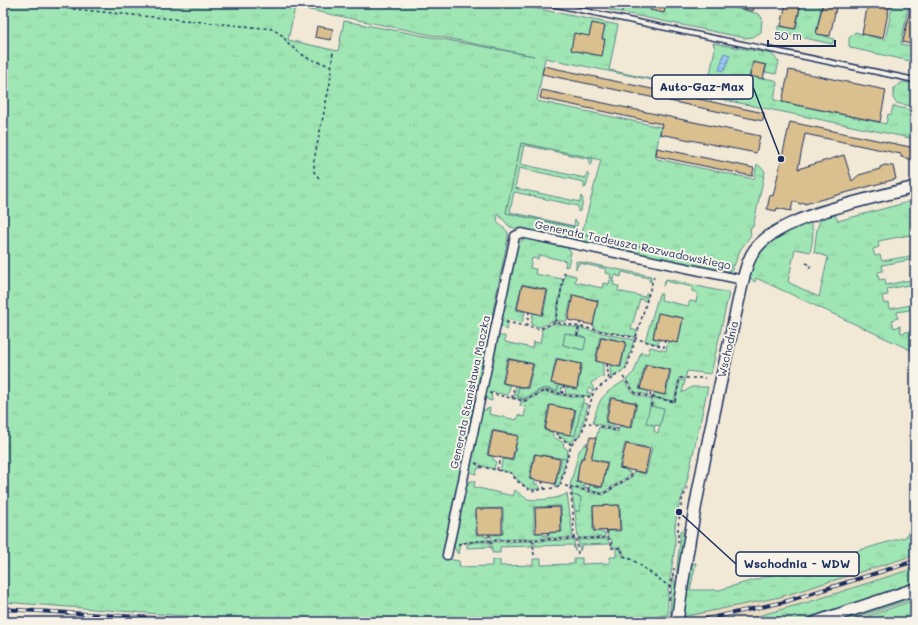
<svg xmlns="http://www.w3.org/2000/svg" width="918" height="625" viewBox="0 0 918 625" font-family="Mali,sans-serif">
	<defs>
		<pattern id="grass-tufts" width="24" height="20" patternUnits="userSpaceOnUse"><rect width="24" height="20" fill="#a0e6b4"/><path d="M3 7l-1-3M5 7V3M7 7l1-3M15 17l-1-3M17 17v-4M19 17l1-3" fill="none" stroke="#89c69d"/></pattern>
		<pattern id="garden-dots" width="8" height="8" patternUnits="userSpaceOnUse"><rect width="8" height="8" fill="#a0e6b4"/><path d="M2 2h.1M6 6h.1" fill="none" stroke="#89c69d" stroke-width="1.8" stroke-linecap="round"/></pattern>
		<pattern id="water-rules" width="6" height="5" patternUnits="userSpaceOnUse"><rect width="6" height="5" fill="#99c9f5"/><path d="M0 2.5h6" fill="none" stroke="#83add4"/></pattern>
	</defs>
	<rect width="100%" height="100%" fill="#f1e9d6"/>
	<filter id="ink" filterUnits="userSpaceOnUse"><feTurbulence type="fractalNoise" baseFrequency=".025" numOctaves="2"/><feDisplacementMap in="SourceGraphic" scale="8" xChannelSelector="R" yChannelSelector="G"/><feConvolveMatrix kernelMatrix="1 2 1 2 8 2 1 2 1" color-interpolation-filters="sRGB"/></filter>
	<g filter="url(#ink)">
		<!-- built -->
		<path fill="#eadcc1" d="M915 555V568L812 601 736 622H681L682 617 780 597Z"/>
		<!-- grass -->
		<g fill="url(#grass-tufts)" stroke="#5e8a89" fill-rule="evenodd">
			<path d="M3 3H509L618 25 609 70 707 91 715 48 713 43 772 54 779 62 776 74 765 72 767 65 753 62 749 76 775 80 777 83 774 100 886 124 888 114 891 115 893 106 915 111V139L705 96V91L545 58 537 101 661 127 655 156 657 159 754 179 757 164 765 171 753 227 750 228 751 235 740 250 734 266 582 233 601 160 521 143 506 213 576 228 574 236 567 239 510 227 498 214 497 222 508 232V238L442 558 459 561 460 567 492 566V560H500V566L533 565V559H541V565L574 564V558H582V564L610 563V557H616V548L620 549 623 557H625L621 547H612V540L608 537V531H621L620 505 593 506V531L602 532V533H605V537L578 538 575 511H579L581 497 572 495V488L603 495 633 476 634 471 646 474 652 448 625 443 619 468 628 470 627 472H630V475L602 493 589 490 590 485 602 488 608 462 581 457 576 482 584 484 583 486 587 487 586 489 570 486 579 451 587 442 586 446 594 447 599 427 618 432 620 426 632 428 637 403 610 397 605 422 613 424 616 429 593 423C600 396 601 396 624 381L634 394 651 399 647 423 655 425 654 431 658 433 664 409 652 407 653 400 654 398 675 402 680 380 685 381 682 393 692 387H708L687 481 677 512 675 527V547L668 591V615L654 617 655 620 668 617V622H263L3 602ZM295 7 534 56 344 21 338 51 288 40Z"/>
			<path d="M605 3H733L732 7 759 14 762 18 761 32 753 37 745 38 609 10Z"/>
			<path d="M801 3H822L816 33 834 39 832 44 778 32V26L796 29Z"/>
			<path d="M893 3H909L901 44 915 47V62L851 48 849 46V38L855 32 885 40Z"/>
			<path d="M903 82 915 84V107L896 103 893 98 894 88Z"/>
			<path d="M903 183V186L766 232H762L814 207Z"/>
			<path d="M910 195H912L915 205V234L878 241 879 247 873 249 875 256 880 255 882 261 915 255V259L882 265 883 271 878 272 879 280 885 279 886 285 915 279V284L887 289 888 295 882 296 884 304 889 303 890 309 915 304V309L897 312 898 318 892 320 894 328 900 326 901 333 915 330V352L756 278 755 282 750 278C749 274 751 270 752 266 761 241 786 232 809 222 816 229 812 243 810 252L795 249 788 282 819 297 828 257 814 252 817 229 821 218 834 213 838 221 912 201Z"/>
			<path d="M582 235 716 263 734 268 733 270H729V272L587 243 583 240Z"/>
			<path d="M526 238 567 247 571 252 568 266 565 267 566 261 539 255 538 259 532 258 530 268 536 269 535 274 563 279 555 320 540 327 531 325 533 313 543 315 548 290 522 284 516 310 525 312 522 323 507 319 506 323 508 324 506 330 502 327 500 322 517 244Z"/>
			<path d="M576 261 651 276V282L649 281V278L622 272 621 277 615 275 614 279 610 278 611 274 605 273 606 269 579 263 576 269Z"/>
			<path d="M565 273 576 276 575 282 602 288 603 283 609 284 610 280 614 281 613 285 619 286 618 291 645 297 646 293H648L646 301 640 299 631 329 637 331 635 337 594 329 595 326H593L598 300 572 295 566 322 556 320Z"/>
			<path d="M666 279 729 293 711 374 687 371 685 379 679 378 674 401 653 397 654 393 666 395 671 370 645 364 639 389 648 391 647 395 635 392 626 380 634 372 641 352 648 354 650 347 666 351 668 341 678 343 683 318 667 315 656 321 653 338 660 340V341H658V344L645 341 659 294H662L661 300 688 306 690 301 696 302 698 293 692 291V287L665 281 663 286Z"/>
			<path d="M554 323 578 328 576 336 565 333 563 345 583 350 586 338 578 336 580 328 634 340 625 369 611 378 610 365 621 367 626 342 600 336 595 361 603 363V378L602 376 591 383 594 390 593 391 589 388 587 393H592L590 396 565 394 566 387 577 389 582 364 556 358 551 383 559 385 557 391C554 390 548 388 544 389 534 390 528 402 517 397L519 387 528 389 534 364 507 358 502 383 510 385 508 395 491 392 492 401 488 400 485 395 497 338 500 336H505V342L532 348 533 342 540 343 542 331 541 330Z"/>
			<path d="M544 392 571 397H584L575 436 571 435 576 410 549 405 544 430 552 432 553 437 564 443 563 446 568 450 566 459 534 454 529 479 535 480V484H538L541 489H529L518 480 512 473 500 470 503 459 513 461 518 435 492 430 487 455 493 457V460L496 461 494 469 482 466 477 462 476 464 482 468H478L476 474 472 473 470 467 482 411 490 408 489 414 517 420 518 415 524 417 526 407 520 406 521 401 524 402Z"/>
			<path d="M470 481H475L474 487 513 496 515 490C519 493 523 497 528 499 536 501 562 499 567 493L573 538H549V533L562 532 561 506 534 507V533H543V535H547V538L491 540V535L503 534V508L475 509 476 535H484V537L488 536V540L460 543 458 554 453 545 466 487Z"/>
			<path d="M915 517V555L780 597 682 617 689 564 696 563 690 590H719L906 537Z"/>
			<path d="M680 531H683L684 544 678 584C674 567 681 549 680 531Z"/>
			<path d="M608 539 609 544 582 545 580 551 578 540Z"/>
			<path d="M574 540 575 551 573 545 535 546 534 541Z"/>
			<path d="M532 541 533 546 500 547V553H492V542Z"/>
			<path d="M475 542H490V547L467 548V544Z"/>
			<path d="M915 568V584L801 622H736L812 601Z"/>
			<path d="M673 575 677 591 673 622H670L671 592Z"/>
			<path d="M915 594V598L843 622H833Z"/>
			<path d="M915 600V622H850Z"/>
		</g>
		<!-- park -->
		<g fill="#a0e6b4" stroke="#5e8a89">
			<path d="M565 333 586 338 584 350 563 345Z"/>
			<path d="M650 406 664 409 660 426 646 423Z"/>
			<path d="M572 495 581 497 580 511H575Z"/>
		</g>
		<!-- garden -->
		<g fill="url(#garden-dots)" stroke="#5e8a89">
			<path d="M521 143 593 158 592 164 589 165 590 159 524 145 520 164 585 178 587 173 589 176 586 187 584 188V182L519 168 515 188 580 202 581 196 583 199 581 210 578 212V206L514 192 510 212 574 226 575 220 578 223 576 227 506 213Z"/>
			<path d="M559 385 562 386 561 393 544 390 524 400 514 398 516 386 519 387 517 396 523 399 544 388 557 391Z"/>
			<path d="M582 403 588 404 580 435 570 443 558 435V433L575 436Z"/>
			<path d="M562 458 566 459 559 487 555 486Z"/>
		</g>
		<!-- water -->
		<path fill="url(#water-rules)" stroke="#678bb9" d="M724 53 730 55 724 71 719 70Z"/>
		<!-- building -->
		<g fill="#dabf8f" stroke="#1b2f5e">
			<path d="M651 3H666L664 13 650 10Z"/>
			<path d="M729 3H755L753 11 729 6Z"/>
			<path d="M786 3H801L795 29 781 26Z"/>
			<path d="M823 3H837L830 36 816 34Z"/>
			<path d="M868 3H890L883 38 862 34Z"/>
			<path d="M911 3H915V45L903 42Z"/>
			<path d="M592 23 605 26 602 39H605L602 56 571 50 574 33 589 36Z"/>
			<path d="M317 26 333 29 331 40 315 37Z"/>
			<path d="M753 62 766 65 763 79 750 76Z"/>
			<path d="M544 66 764 113 763 121 542 74Z"/>
			<path d="M789 70 886 90 880 122 782 102Z"/>
			<path d="M542 90 760 136 756 153 660 134 662 124 540 98Z"/>
			<path d="M790 122 915 148V155L911 154 910 159 901 157V154L805 134 798 169 844 155 852 181 859 175 880 169V167L885 165 893 166 896 179 805 204V203L800 204 793 201 791 211 777 208 776 211 767 209 770 195 773 196Z"/>
			<path d="M657 148 754 168 752 176 656 156Z"/>
			<path d="M522 285 547 290 542 315 517 309Z"/>
			<path d="M573 295 598 301 593 325 568 320Z"/>
			<path d="M658 313 683 318 678 343 653 338Z"/>
			<path d="M601 337 626 342 620 367 596 361Z"/>
			<path d="M508 359 533 364 527 388 503 383Z"/>
			<path d="M557 359 581 364 577 389 551 383Z"/>
			<path d="M646 365 670 370 665 395 640 389Z"/>
			<path d="M611 398 636 403 631 428 606 422Z"/>
			<path d="M550 405 575 410 570 435 545 430Z"/>
			<path d="M493 431 518 436 512 460 488 455Z"/>
			<path d="M590 437 596 438 591 459 607 463 602 487 577 482 579 465 582 458H584Z"/>
			<path d="M626 444 650 449 645 473 620 468Z"/>
			<path d="M535 454 560 459 555 484 530 479Z"/>
			<path d="M619 505 620 530 594 531 593 506Z"/>
			<path d="M560 507 561 532 536 533 535 508Z"/>
			<path d="M476 509H502V534H477Z"/>
		</g>
		<g fill="none" stroke-linecap="round" stroke-linejoin="round">
			<defs>
				<path id="lane" d="M547 3 915 80"/>
				<path id="street" d="M447 555 515 236 521 233 743 280"/>
				<g id="secondary">
					<path d="M677 622C692 507 718 394 743 280 746 268 749 256 757 247 783 215 875 198 915 187"/>
					<path d="M816 622 915 589"/>
				</g>
			</defs>
			<!-- lane casing -->
			<use href="#lane" stroke="#1b2f5e" stroke-width="7"/>
			<!-- street casing -->
			<use href="#street" stroke="#1b2f5e" stroke-width="11"/>
			<!-- secondary casing -->
			<use href="#secondary" stroke="#1b2f5e" stroke-width="14"/>
			<!-- path -->
			<g stroke="#1b2f5e" stroke-width="1.5" stroke-dasharray="3 3" stroke-linecap="butt">
				<path d="M13 3 273 29 283 36 289 45 307 58 331 66"/>
				<path d="M621 13 627 3"/>
				<path d="M911 161H915"/>
				<path d="M319 178 314 172V160L330 83 333 51"/>
				<path d="M806 263 811 265 808 271"/>
				<path d="M506 322 540 329 555 322 628 336 664 347 665 340"/>
				<path d="M555 322 565 270"/>
				<path d="M527 326 529 312"/>
				<path d="M577 336 580 323"/>
				<path d="M607 364 609 381"/>
				<path d="M623 377 635 393 650 397 651 392"/>
				<path d="M489 393 524 401 544 391 571 396H584L591 397"/>
				<path d="M562 394 564 386"/>
				<path d="M652 397 675 402 680 378H705"/>
				<path d="M512 398 514 386"/>
				<path d="M651 406 652 397"/>
				<path d="M589 423 617 431 618 425"/>
				<path d="M557 432V436L572 445"/>
				<path d="M475 463 482 467 511 473 517 481 531 491 560 487 569 451 573 443 582 433 593 394 598 388 627 368 654 276"/>
				<path d="M497 470 500 458"/>
				<path d="M542 481 545 490"/>
				<path d="M565 486 570 487 573 511 574 539"/>
				<path d="M570 487 603 494 631 476 632 471"/>
				<path d="M588 490 589 485"/>
				<path d="M607 531V538"/>
				<path d="M548 532V539"/>
				<path d="M489 534 490 541"/>
				<path d="M576 539 578 554"/>
				<path d="M533 540 534 556"/>
				<path d="M491 541V548"/>
				<path d="M678 543V527L682 500 688 486"/>
				<path d="M458 544 475 541 608 538 611 540V548H621L624 556 633 560 670 587"/>
				<path d="M669 600 674 568"/>
			</g>
			<!-- lane -->
			<use href="#lane" stroke="#f7f3e8" stroke-width="4"/>
			<!-- street -->
			<use href="#street" stroke="#f7f3e8" stroke-width="8"/>
			<!-- secondary -->
			<use href="#secondary" stroke="#f7f3e8" stroke-width="11"/>
			<defs>
				<g id="rail">
					<path d="M3 609 222 622"/>
					<path d="M692 622 784 602 915 561"/>
				</g>
			</defs>
			<!-- rail casing -->
			<use href="#rail" stroke="#1b2f5e" stroke-width="4"/>
			<!-- rail -->
			<use href="#rail" stroke="#f7f3e8" stroke-width="2.5" stroke-dasharray="8" stroke-linecap="butt"/>
		</g>
	</g>
	<g text-anchor="middle" stroke-width="4" stroke-linejoin="round" paint-order="stroke">
		<!-- street labels -->
		<g font-size="11" fill="#1b2f5e" stroke="#f7f3e8">
			<text transform="translate(633 245) rotate(12)" y="4">Generała Tadeusza Rozwadowskiego</text>
			<text transform="translate(728 349) rotate(-77)" y="4">Wschodnia</text>
			<text transform="translate(470 392) rotate(-78)" y="4">Generała Stanisława Maczka</text>
		</g>
	</g>
	<!-- callouts -->
	<path fill="none" stroke="#1b2f5e" stroke-width="1.5" d="M781 159L753 87M679 512L736 564"/>
	<g fill="#1b2f5e" stroke="#f7f3e8" stroke-width="1.5">
		<circle cx="781" cy="159" r="4"/>
		<circle cx="679" cy="512" r="4"/>
	</g>
	<g fill="#f7f3e8" stroke="#1b2f5e" stroke-width="1.5">
		<rect x="652" y="75" width="101" height="24" rx="4"/>
		<rect x="736" y="552" width="123" height="24" rx="4"/>
	</g>
	<g font-size="12" text-anchor="middle" font-weight="bold" fill="#1b2f5e">
		<text x="702" y="91">Auto-Gaz-Max</text>
		<text x="797" y="568">Wschodnia - WDW</text>
	</g>
	<!-- margin -->
	<rect width="918" height="625" fill="none" stroke="#f7f3e8" stroke-width="16"/>
	<rect x="8" y="8" width="902" height="609" fill="none" stroke="#1b2f5e" stroke-width="1.5" filter="url(#ink)"/>
	<!-- scale -->
	<path d="M768 40v6h67v-6" fill="none" stroke="#1b2f5e" stroke-width="2"/>
	<text x="774" y="40" font-size="12" fill="#1b2f5e" stroke="#f7f3e8" stroke-width="3" paint-order="stroke">50 m</text>
</svg>
